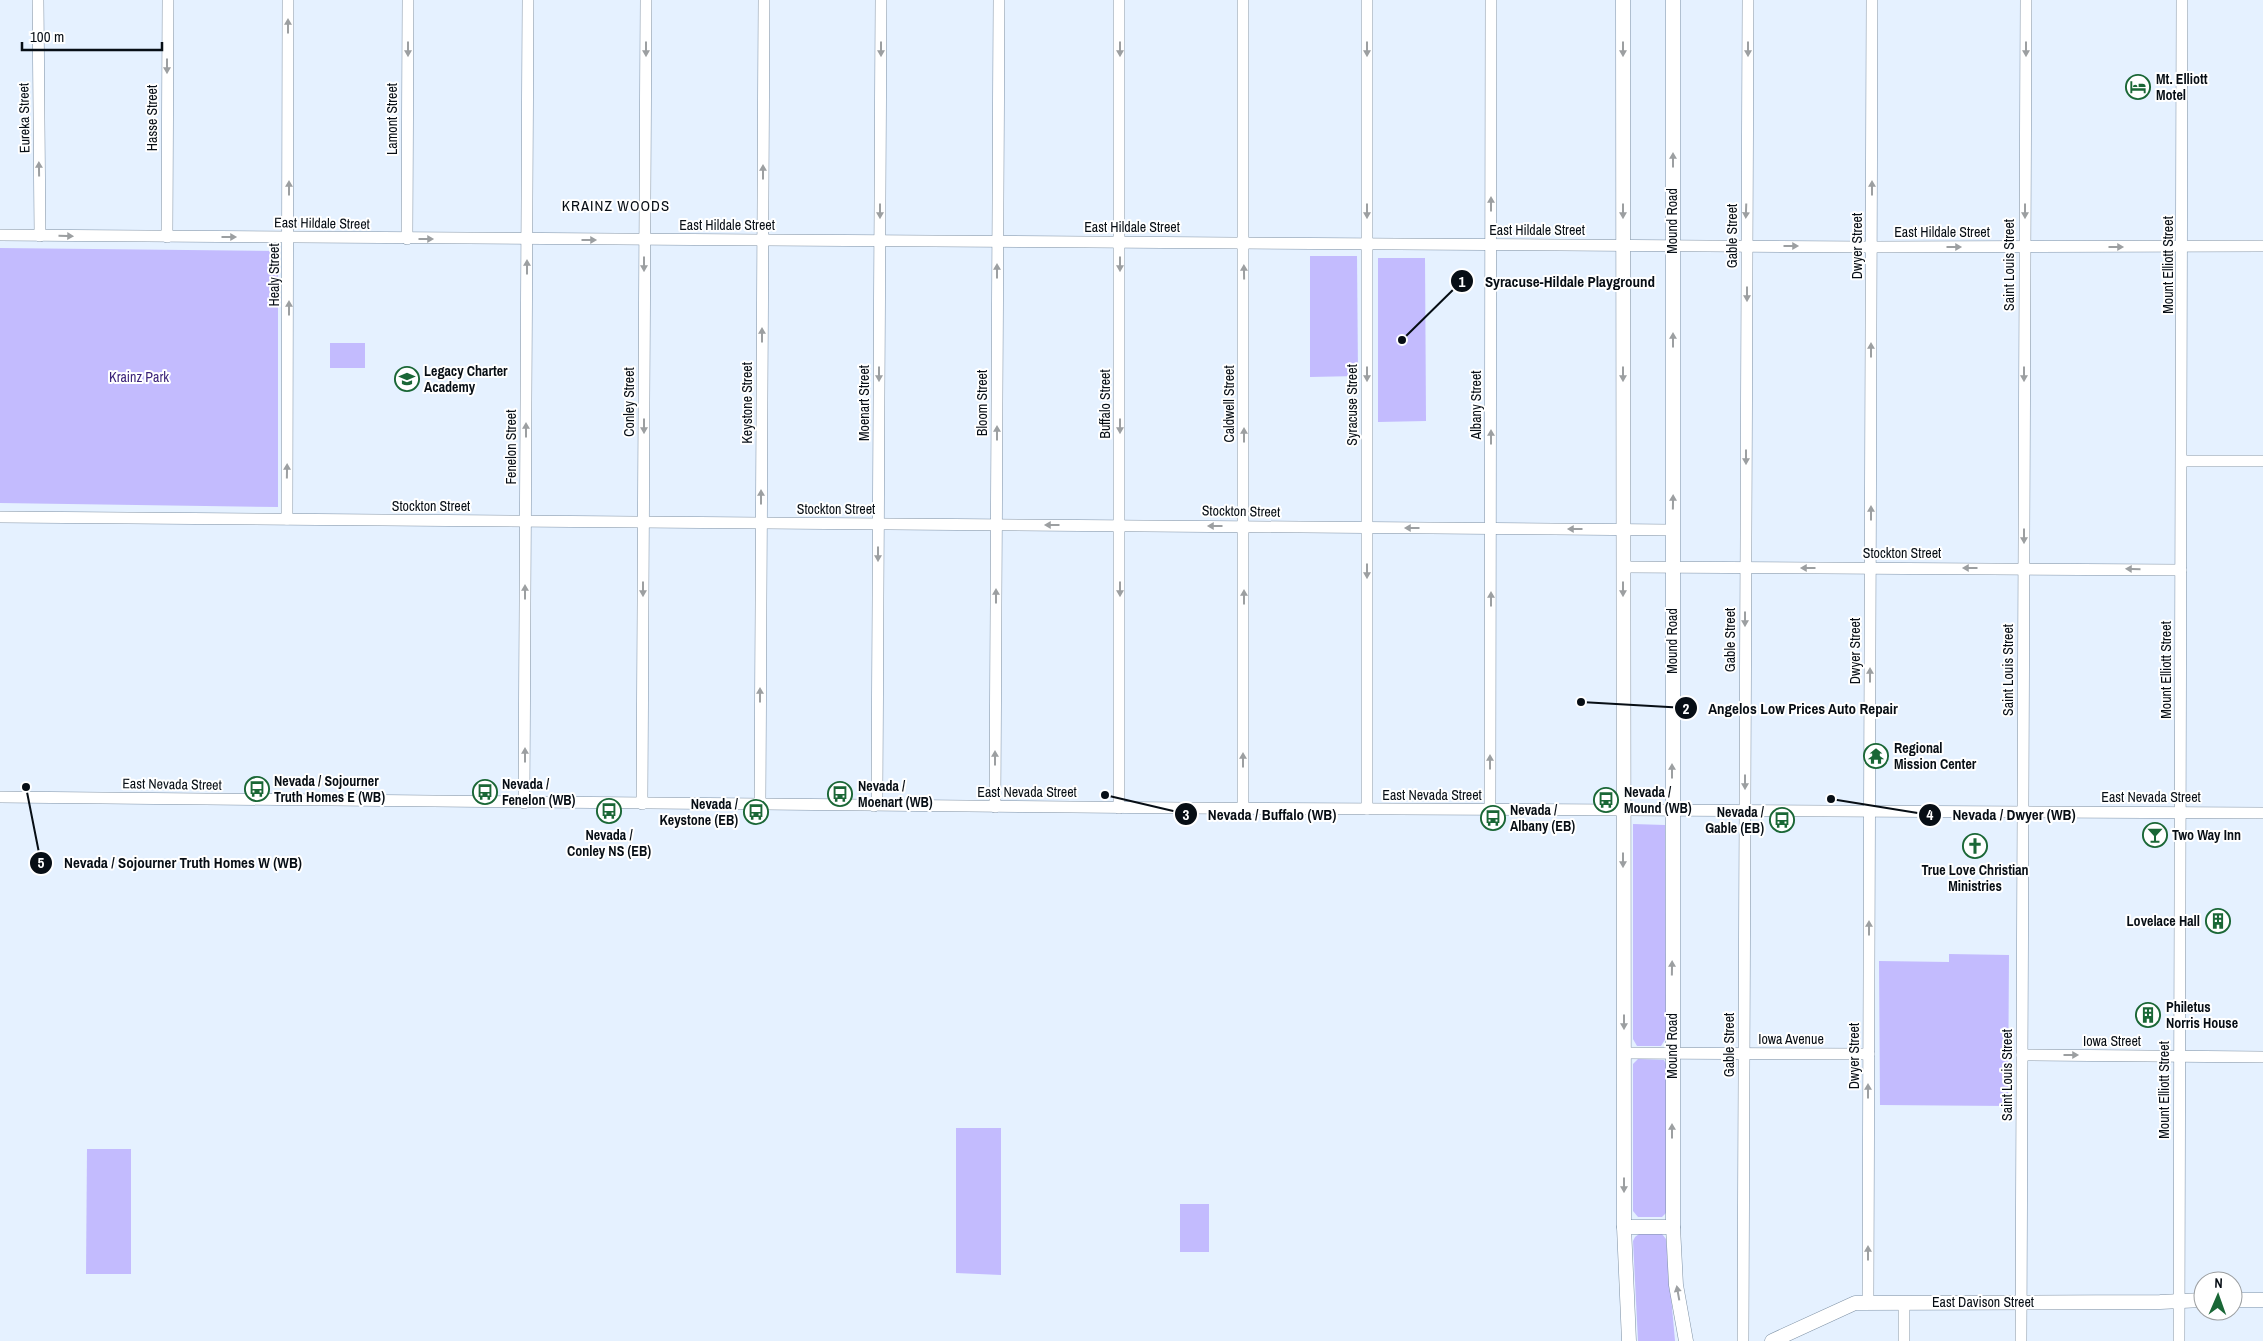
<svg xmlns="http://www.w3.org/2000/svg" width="2263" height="1341" viewBox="0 0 2263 1341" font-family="'Archivo Narrow',sans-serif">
	<rect width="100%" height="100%" fill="#e5f1ff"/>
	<!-- green -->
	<g fill="#c3bbfe">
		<path d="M0 248 278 251V507L0 503Z"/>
		<path d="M1310 256H1357L1358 376 1310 377Z"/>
		<path d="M1378 258H1425L1426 421 1378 422Z"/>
		<rect x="330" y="343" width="35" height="25"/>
		<path d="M1633 824 1665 825 1666 1038 1661 1046H1637L1633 1039Z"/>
		<path d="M1949 954 2009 955 2008 1106 1880 1105 1879 961 1949 962Z"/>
		<path d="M1638 1059 1664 1060 1667 1066 1666 1213 1662 1217H1638L1633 1211V1064Z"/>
		<path d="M956 1128H1001V1275L956 1273Z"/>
		<path d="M87 1149H131V1274H86Z"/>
		<rect x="1180" y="1204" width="29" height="48"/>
		<path d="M1639 1234H1662L1666 1239 1675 1341H1638L1633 1241 1635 1237Z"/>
	</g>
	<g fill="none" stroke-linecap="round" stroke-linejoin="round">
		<defs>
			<g id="minor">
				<path d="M38 0 40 236"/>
				<path d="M0 235 1872 247 2263 246"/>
				<path d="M167 237 168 0"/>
				<path d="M407 239 408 0"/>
				<path d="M2182 461H2263"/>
				<path d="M0 517 1672 530"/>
				<path d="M287 519 288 0"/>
				<path d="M1623 567 2181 570"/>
				<path d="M0 797 1184 808 2263 813"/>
				<path d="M524 803 528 0"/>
				<path d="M642 804 646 0"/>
				<path d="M760 805 764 0"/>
				<path d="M874 806 877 798 881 0"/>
				<path d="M995 807 999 0"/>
				<path d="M1119 808V0"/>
				<path d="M1243 809V0"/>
				<path d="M1367 809V0"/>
				<path d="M1490 810 1491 0"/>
				<path d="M1624 1053 1869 1054"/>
				<path d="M2022 1055 2263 1057"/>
				<path d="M1868 1302 1872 0"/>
				<path d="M1743 1341 1748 0"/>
				<path d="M1904 1341V1302"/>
				<path d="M2021 1341 2026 0"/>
				<path d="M2179 1341 2182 0"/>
			</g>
			<g id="major">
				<path d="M1623 0 1624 1227 1629 1341"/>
				<path d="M1673 0V1227L1676 1285 1686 1341"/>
				<path d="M1624 1227H1673"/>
				<path d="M2233 1300H2263"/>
				<path d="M1772 1341 1855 1303 2160 1302 2203 1300"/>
			</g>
		</defs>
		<!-- minor casing -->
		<use href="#minor" stroke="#7d90a4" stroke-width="12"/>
		<!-- major casing -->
		<use href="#major" stroke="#7d90a4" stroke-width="15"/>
		<!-- minor -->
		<use href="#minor" stroke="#fff" stroke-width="11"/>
		<!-- major -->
		<use href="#major" stroke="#fff" stroke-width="14"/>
	</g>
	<!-- one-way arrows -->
	<defs><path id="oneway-solid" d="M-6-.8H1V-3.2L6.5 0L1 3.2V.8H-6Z" transform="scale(1.25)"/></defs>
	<g fill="#9c9fa1">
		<use href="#oneway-solid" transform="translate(288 26) rotate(-90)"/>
		<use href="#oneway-solid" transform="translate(408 49) rotate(90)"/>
		<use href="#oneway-solid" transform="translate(646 49) rotate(90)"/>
		<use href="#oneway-solid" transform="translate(881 49) rotate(90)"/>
		<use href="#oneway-solid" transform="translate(1120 49) rotate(90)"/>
		<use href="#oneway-solid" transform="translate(1367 49) rotate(90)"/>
		<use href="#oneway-solid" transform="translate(1623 49) rotate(90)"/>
		<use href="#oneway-solid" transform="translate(1748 49) rotate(90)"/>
		<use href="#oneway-solid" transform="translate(2026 49) rotate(90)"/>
		<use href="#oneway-solid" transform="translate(167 66) rotate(90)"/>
		<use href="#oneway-solid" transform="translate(1673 160) rotate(-90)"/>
		<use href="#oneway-solid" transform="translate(39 169) rotate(-91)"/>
		<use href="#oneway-solid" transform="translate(763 172) rotate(-90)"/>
		<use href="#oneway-solid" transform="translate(289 188) rotate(-90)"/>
		<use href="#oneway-solid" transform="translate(1872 188) rotate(-90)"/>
		<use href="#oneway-solid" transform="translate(1491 204) rotate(-90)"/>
		<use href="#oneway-solid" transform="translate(880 211) rotate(90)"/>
		<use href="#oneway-solid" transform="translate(1367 211) rotate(90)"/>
		<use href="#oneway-solid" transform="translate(1623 211) rotate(90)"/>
		<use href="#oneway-solid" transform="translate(1746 211) rotate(92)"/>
		<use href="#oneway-solid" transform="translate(2025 211) rotate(90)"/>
		<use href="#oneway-solid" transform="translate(66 236) rotate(1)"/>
		<use href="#oneway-solid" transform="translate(229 237)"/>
		<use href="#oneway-solid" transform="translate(426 239)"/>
		<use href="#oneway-solid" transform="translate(589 240)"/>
		<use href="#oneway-solid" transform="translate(1791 246)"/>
		<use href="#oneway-solid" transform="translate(1954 247)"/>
		<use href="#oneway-solid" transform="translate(2116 247)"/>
		<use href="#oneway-solid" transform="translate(644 264) rotate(90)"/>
		<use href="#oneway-solid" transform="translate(1120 264) rotate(90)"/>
		<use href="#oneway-solid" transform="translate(527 267) rotate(-90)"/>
		<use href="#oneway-solid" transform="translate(997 271) rotate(-90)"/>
		<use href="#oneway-solid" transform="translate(1244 272) rotate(-91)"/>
		<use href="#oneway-solid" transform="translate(1747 294) rotate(90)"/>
		<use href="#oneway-solid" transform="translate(289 308) rotate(-90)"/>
		<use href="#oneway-solid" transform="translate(762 335) rotate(-90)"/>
		<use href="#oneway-solid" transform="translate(1673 340) rotate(-90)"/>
		<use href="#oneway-solid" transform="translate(1871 350) rotate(-90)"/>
		<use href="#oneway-solid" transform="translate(879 374) rotate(90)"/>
		<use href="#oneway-solid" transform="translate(1367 374) rotate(90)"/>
		<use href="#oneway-solid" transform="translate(1623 374) rotate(90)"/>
		<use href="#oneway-solid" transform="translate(2024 374) rotate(90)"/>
		<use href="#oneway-solid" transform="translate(644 426) rotate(90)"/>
		<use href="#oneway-solid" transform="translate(1120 426) rotate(90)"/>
		<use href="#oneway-solid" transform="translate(526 430) rotate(-90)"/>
		<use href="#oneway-solid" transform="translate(997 433) rotate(-90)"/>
		<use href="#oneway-solid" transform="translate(1244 435) rotate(-90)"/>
		<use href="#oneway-solid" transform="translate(1491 437) rotate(-90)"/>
		<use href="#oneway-solid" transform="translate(1746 457) rotate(90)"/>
		<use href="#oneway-solid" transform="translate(287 471) rotate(-89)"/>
		<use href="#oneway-solid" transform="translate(761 497) rotate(-90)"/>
		<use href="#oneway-solid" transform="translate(1673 502) rotate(-89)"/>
		<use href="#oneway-solid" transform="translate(1871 513) rotate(-90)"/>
		<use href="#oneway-solid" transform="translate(1052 525) rotate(-180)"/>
		<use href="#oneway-solid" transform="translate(1215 526) rotate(-180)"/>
		<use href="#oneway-solid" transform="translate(1412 528) rotate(-180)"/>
		<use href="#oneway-solid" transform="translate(1575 529) rotate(-180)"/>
		<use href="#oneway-solid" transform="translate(2024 536) rotate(90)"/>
		<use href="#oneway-solid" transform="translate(878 554) rotate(90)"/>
		<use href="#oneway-solid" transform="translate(1808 568) rotate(-180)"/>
		<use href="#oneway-solid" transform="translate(1970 568) rotate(-180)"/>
		<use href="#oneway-solid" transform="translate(2133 569) rotate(-179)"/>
		<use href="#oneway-solid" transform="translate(1367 571) rotate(90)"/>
		<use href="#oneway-solid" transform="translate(643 589) rotate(90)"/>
		<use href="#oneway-solid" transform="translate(1120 589) rotate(90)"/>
		<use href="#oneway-solid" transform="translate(1623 589) rotate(90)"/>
		<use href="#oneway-solid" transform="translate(525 592) rotate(-90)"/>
		<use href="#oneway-solid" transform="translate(996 596) rotate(-90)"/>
		<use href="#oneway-solid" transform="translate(1244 597) rotate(-90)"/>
		<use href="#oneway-solid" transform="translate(1491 599) rotate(-90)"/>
		<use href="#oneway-solid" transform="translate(1745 619) rotate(90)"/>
		<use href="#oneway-solid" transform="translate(1870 675) rotate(-90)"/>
		<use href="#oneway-solid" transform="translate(760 695) rotate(-90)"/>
		<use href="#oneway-solid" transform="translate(525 755) rotate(-90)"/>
		<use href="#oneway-solid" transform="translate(995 758) rotate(-90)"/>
		<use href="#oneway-solid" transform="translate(1243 760) rotate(-90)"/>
		<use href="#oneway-solid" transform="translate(1490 762) rotate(-90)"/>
		<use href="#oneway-solid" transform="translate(1672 771) rotate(-90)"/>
		<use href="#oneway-solid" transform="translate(1745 782) rotate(90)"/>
		<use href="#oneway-solid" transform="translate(1623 860) rotate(90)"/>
		<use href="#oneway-solid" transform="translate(1869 928) rotate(-90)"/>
		<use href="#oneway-solid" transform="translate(1672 968) rotate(-89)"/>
		<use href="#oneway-solid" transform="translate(1624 1022) rotate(90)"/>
		<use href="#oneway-solid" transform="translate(2071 1055)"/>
		<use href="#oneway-solid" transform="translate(1868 1091) rotate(-90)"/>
		<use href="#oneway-solid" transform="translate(1672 1131) rotate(-90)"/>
		<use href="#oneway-solid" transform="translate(1624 1185) rotate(90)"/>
		<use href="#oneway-solid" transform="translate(1868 1253) rotate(-90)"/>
		<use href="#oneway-solid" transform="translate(1678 1293) rotate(-100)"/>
	</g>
	<!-- icons -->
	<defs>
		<symbol id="hotel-ring" viewBox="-11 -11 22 22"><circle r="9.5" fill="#fff" stroke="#1a6736" stroke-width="1.5"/><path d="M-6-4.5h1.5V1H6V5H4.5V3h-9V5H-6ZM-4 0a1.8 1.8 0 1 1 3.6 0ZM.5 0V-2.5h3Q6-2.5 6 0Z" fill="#1a6736"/></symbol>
		<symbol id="school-ring" viewBox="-11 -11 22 22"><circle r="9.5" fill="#fff" stroke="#1a6736" stroke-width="1.5"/><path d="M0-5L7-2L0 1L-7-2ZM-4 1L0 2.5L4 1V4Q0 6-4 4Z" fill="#1a6736"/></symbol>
		<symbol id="temple-ring" viewBox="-11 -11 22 22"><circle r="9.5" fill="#fff" stroke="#1a6736" stroke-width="1.5"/><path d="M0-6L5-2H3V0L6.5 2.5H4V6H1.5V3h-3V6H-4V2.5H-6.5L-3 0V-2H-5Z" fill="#1a6736"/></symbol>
		<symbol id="bus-ring" viewBox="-11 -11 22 22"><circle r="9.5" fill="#fff" stroke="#1a6736" stroke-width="1.5"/><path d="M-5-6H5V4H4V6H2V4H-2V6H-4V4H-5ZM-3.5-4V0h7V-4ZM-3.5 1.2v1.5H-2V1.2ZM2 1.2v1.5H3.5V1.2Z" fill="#1a6736"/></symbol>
		<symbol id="bar-ring" viewBox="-11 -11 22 22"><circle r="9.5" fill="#fff" stroke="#1a6736" stroke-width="1.5"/><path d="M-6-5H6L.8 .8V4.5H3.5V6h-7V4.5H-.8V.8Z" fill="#1a6736"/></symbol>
		<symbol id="church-ring" viewBox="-11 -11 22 22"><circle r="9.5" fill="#fff" stroke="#1a6736" stroke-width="1.5"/><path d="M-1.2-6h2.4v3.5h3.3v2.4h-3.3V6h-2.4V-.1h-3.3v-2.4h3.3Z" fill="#1a6736"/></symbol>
		<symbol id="building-ring" viewBox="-11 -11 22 22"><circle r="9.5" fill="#fff" stroke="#1a6736" stroke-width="1.5"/><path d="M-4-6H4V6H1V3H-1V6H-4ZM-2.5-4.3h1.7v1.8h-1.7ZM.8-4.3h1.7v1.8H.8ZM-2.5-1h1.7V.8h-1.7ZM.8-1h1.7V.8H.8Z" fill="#1a6736"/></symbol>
	</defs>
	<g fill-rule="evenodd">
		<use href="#hotel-ring" x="2124" y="73" width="28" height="28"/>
		<use href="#school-ring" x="393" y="365" width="28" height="28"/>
		<use href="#temple-ring" x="1862" y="742" width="28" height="28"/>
		<use href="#bus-ring" x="243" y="775" width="28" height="28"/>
		<use href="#bus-ring" x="471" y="778" width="28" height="28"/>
		<use href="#bus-ring" x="826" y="780" width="28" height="28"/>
		<use href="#bus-ring" x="1592" y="786" width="28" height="28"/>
		<use href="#bus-ring" x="595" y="797" width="28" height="28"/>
		<use href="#bus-ring" x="742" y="798" width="28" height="28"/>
		<use href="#bus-ring" x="1479" y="804" width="28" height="28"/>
		<use href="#bus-ring" x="1768" y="806" width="28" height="28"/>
		<use href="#bar-ring" x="2141" y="821" width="28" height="28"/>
		<use href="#church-ring" x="1961" y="832" width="28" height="28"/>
		<use href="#building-ring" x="2204" y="907" width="28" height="28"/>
		<use href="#building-ring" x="2134" y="1001" width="28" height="28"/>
	</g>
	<g text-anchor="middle" stroke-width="4" stroke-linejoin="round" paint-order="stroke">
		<!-- poi labels -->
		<g font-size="14" font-weight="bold" fill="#070e15" stroke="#fff" text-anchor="start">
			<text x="2156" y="84">Mt. Elliott<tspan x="2156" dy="16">Motel</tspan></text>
			<text x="424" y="376">Legacy Charter<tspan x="424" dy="16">Academy</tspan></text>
			<text x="1894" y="753">Regional<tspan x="1894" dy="16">Mission Center</tspan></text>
			<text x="274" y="786">Nevada / Sojourner<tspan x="274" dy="16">Truth Homes E (WB)</tspan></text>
			<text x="502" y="789">Nevada /<tspan x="502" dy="16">Fenelon (WB)</tspan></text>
			<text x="858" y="791">Nevada /<tspan x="858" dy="16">Moenart (WB)</tspan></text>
			<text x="1624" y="797">Nevada /<tspan x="1624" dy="16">Mound (WB)</tspan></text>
			<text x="738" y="809" text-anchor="end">Nevada /<tspan x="738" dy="16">Keystone (EB)</tspan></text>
			<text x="1510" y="815">Nevada /<tspan x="1510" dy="16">Albany (EB)</tspan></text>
			<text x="1764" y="817" text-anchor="end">Nevada /<tspan x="1764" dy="16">Gable (EB)</tspan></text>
			<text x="609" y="840" text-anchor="middle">Nevada /<tspan x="609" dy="16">Conley NS (EB)</tspan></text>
			<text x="2172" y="840">Two Way Inn</text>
			<text x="1975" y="875" text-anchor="middle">True Love Christian<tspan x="1975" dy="16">Ministries</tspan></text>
			<text x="2200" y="926" text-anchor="end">Lovelace Hall</text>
			<text x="2166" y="1012">Philetus<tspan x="2166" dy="16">Norris House</tspan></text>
		</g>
		<!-- street labels -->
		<g font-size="14" fill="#070e15" stroke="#fff">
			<text transform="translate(24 118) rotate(-91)" y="5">Eureka Street</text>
			<text transform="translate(152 118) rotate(-90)" y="5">Hasse Street</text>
			<text transform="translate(392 119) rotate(-90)" y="5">Lamont Street</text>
			<text transform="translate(1672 221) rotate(-90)" y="5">Mound Road</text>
			<text transform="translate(322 223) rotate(1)" y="5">East Hildale Street</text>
			<text x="727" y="230">East Hildale Street</text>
			<text x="1132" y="232">East Hildale Street</text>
			<text x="1537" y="235">East Hildale Street</text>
			<text x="1942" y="237">East Hildale Street</text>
			<text transform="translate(1732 236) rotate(-90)" y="5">Gable Street</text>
			<text transform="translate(1857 246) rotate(-90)" y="5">Dwyer Street</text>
			<text transform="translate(2009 265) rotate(-90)" y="5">Saint Louis Street</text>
			<text transform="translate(2168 265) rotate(-90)" y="5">Mount Elliott Street</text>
			<text transform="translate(274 275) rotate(-90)" y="5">Healy Street</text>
			<text transform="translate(629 402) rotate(-90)" y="5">Conley Street</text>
			<text transform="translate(747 403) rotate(-90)" y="5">Keystone Street</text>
			<text transform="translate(864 403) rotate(-90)" y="5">Moenart Street</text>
			<text transform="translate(982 403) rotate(-90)" y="5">Bloom Street</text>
			<text transform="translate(1105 404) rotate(-90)" y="5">Buffalo Street</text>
			<text transform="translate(1229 404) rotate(-90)" y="5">Caldwell Street</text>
			<text transform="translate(1352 405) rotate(-90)" y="5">Syracuse Street</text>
			<text transform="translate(1476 405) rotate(-90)" y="5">Albany Street</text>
			<text transform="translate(511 447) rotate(-90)" y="5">Fenelon Street</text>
			<text x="431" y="511">Stockton Street</text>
			<text x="836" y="514">Stockton Street</text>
			<text transform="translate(1241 511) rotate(1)" y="5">Stockton Street</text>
			<text x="1902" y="558">Stockton Street</text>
			<text transform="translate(1730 640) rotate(-90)" y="5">Gable Street</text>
			<text transform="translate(1672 641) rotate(-90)" y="5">Mound Road</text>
			<text transform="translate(1855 651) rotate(-90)" y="5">Dwyer Street</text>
			<text transform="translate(2008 670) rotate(-90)" y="5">Saint Louis Street</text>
			<text transform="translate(2166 670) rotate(-90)" y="5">Mount Elliott Street</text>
			<text transform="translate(172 784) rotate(1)" y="5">East Nevada Street</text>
			<text x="1027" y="797">East Nevada Street</text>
			<text x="1432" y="800">East Nevada Street</text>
			<text x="2151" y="802">East Nevada Street</text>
			<text x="1791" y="1044">Iowa Avenue</text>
			<text x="2112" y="1046">Iowa Street</text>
			<text transform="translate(1729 1045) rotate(-90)" y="5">Gable Street</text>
			<text transform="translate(1672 1046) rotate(-90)" y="5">Mound Road</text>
			<text transform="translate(1854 1056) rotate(-90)" y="5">Dwyer Street</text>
			<text transform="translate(2007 1075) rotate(-90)" y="5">Saint Louis Street</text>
			<text transform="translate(2164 1090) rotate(-90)" y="5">Mount Elliott Street</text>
			<text x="1983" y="1307">East Davison Street</text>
		</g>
		<!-- park labels -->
		<g font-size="14" fill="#3b2379" stroke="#fff">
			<text x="139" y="382">Krainz Park</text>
		</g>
		<!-- neighbourhood labels -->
		<g font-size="15" letter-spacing="1" fill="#070e15" stroke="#fff">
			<text x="616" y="211">KRAINZ WOODS</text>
		</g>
	</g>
	<!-- callouts -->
	<path fill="none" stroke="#070e15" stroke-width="2" d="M1402 340L1462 281M1581 702L1686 708M1105 795L1186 814M1831 799L1930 815M26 787L41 863"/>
	<g fill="#070e15" stroke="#fff" stroke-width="2">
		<circle cx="1402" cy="340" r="5"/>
		<circle cx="1581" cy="702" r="5"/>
		<circle cx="1105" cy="795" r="5"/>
		<circle cx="1831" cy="799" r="5"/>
		<circle cx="26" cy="787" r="5"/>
		<circle cx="1462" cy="281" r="12"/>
		<circle cx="1686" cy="708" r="12"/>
		<circle cx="1186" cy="814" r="12"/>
		<circle cx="1930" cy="815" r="12"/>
		<circle cx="41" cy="863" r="12"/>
	</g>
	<g font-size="15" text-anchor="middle" font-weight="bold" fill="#fff">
		<text x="1462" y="287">1</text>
		<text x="1686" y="714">2</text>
		<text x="1186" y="820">3</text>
		<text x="1930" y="820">4</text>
		<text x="41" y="868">5</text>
	</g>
	<g font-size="15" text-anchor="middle" font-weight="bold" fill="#070e15" stroke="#fff" stroke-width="4" stroke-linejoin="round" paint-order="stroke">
		<text x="1570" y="287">Syracuse-Hildale Playground</text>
		<text x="1803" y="714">Angelos Low Prices Auto Repair</text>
		<text x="1272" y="820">Nevada / Buffalo (WB)</text>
		<text x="2014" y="820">Nevada / Dwyer (WB)</text>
		<text x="183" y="868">Nevada / Sojourner Truth Homes W (WB)</text>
	</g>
	<!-- north arrow -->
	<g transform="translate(2218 1296) rotate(2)"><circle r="24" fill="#ffffff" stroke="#9c9fa1"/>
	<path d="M0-4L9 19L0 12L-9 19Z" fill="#1a6736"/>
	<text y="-8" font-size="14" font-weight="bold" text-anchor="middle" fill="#070e15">N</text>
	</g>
	<!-- scale -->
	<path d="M22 42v8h140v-8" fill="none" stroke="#070e15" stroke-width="2.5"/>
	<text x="30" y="42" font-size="15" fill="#070e15" stroke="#ffffff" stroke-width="4" paint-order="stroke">100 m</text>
</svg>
